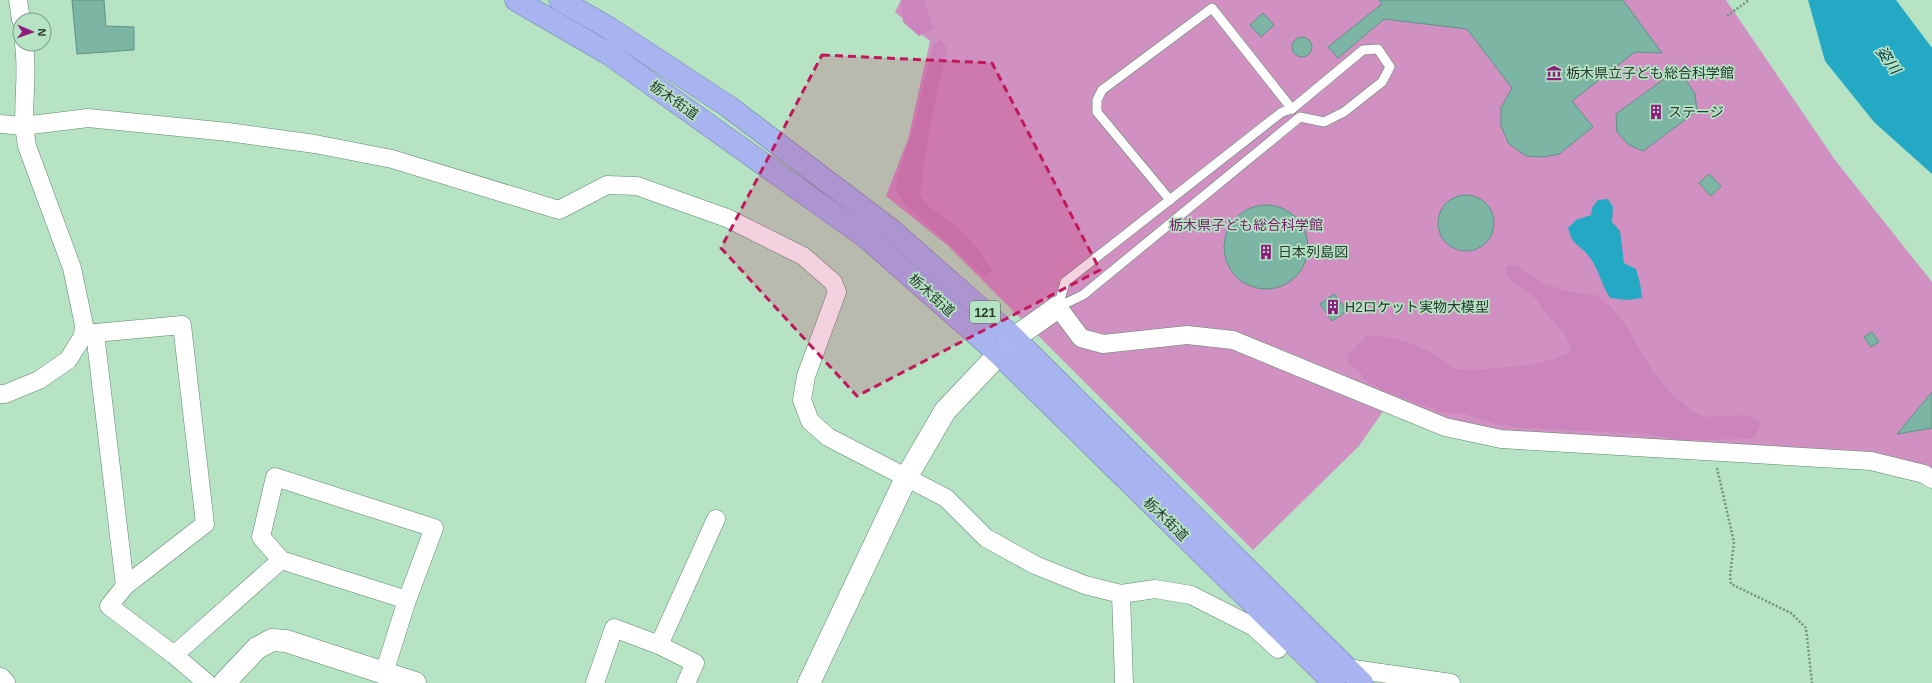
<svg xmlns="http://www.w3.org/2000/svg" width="1932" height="683" viewBox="0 0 1932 683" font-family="Helvetica,'Noto Sans JP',sans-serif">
	<rect width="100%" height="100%" fill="#b6e3c4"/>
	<!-- green -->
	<path fill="#d091c2" d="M901 0H1726L1835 160 1932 282V471L1919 465 1874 452 1682 445 1501 431 1447 418 1393 397 1359 446 1253 550 947 245 886 196 908 139 930 41 895 12Z"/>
	<!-- forest -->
	<g fill="#cb85bc">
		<path d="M901 0H924L934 28 919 36 903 22Z"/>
		<path d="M940 40 947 48 927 142 920 195C928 210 946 216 958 228 972 240 982 255 992 270L986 278 902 201 895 186 914 126 933 45Z"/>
		<path d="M1516 265 1543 283 1569 292 1596 295 1612 308 1627 327 1652 370 1670 392 1692 411 1706 417 1745 415 1761 421 1756 435 1752 439 1681 440 1646 434 1522 428 1495 424 1464 414 1440 412 1380 389 1366 381 1360 372 1348 363 1347 355 1367 336 1392 337 1414 345 1431 352 1455 369 1474 370 1529 365 1554 359 1571 352 1565 334 1547 315 1535 298 1512 282 1506 274V266Z"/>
	</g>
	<!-- water -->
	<g fill="#23a9c3">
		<path d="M1808 0H1896L1932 48V174L1874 122 1825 61Z"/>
		<path d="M1608 199 1613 207 1612 222 1620 231 1624 263 1636 269 1640 283 1642 298 1627 300 1610 298C1601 284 1598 266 1587 254 1576 241 1574 248 1568 228L1576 220 1591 215 1592 208 1598 200Z"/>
	</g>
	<!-- building -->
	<g fill="#7db5a5" stroke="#5c9384">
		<path d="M72 0H104L106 26 134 27V50L77 54Z"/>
		<path d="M1379 0H1623L1662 53 1635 52 1572 101 1593 127 1559 154 1544 157 1526 156 1509 144 1501 126V108L1512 88 1467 29 1384 19 1338 58 1328 47 1382 4Z"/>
		<path d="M1263 13 1274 25 1261 37 1250 25Z"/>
		<circle cx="1302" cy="47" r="10"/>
		<path d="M1671 74 1686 80 1695 94 1697 111 1643 151 1629 145 1617 132 1616 114Z"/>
		<path d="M1709 174 1721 186 1711 196 1699 183Z"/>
		<circle cx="1466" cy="223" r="28"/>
		<circle cx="1266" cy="247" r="42"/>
		<path d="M1334 294 1347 311 1332 321 1320 304Z"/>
		<path d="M1872 332 1879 342 1871 347 1864 337Z"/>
		<path d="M1932 392V428L1897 434Z"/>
	</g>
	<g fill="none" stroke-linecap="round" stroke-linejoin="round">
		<defs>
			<g id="service">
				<path d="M1378 49 1390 67 1382 82 1344 112 1324 122 1300 117 1083 295 1058 307 1065 282 1282 112 1292 109 1363 50Z"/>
				<path d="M1170 200 1097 112V100L1102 90 1212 8 1292 109"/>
			</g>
			<g id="minor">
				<path d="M18 0 21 20"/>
				<path d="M24 44C29 80 20 111 27 146L72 268 84 325 83 336"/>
				<path d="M0 124 23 126 88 118 228 132 315 144 392 159 559 210 607 185 637 186 727 218 803 256 833 282 837 292 806 376 802 400 810 421 828 437 946 498 986 538 1035 565 1085 585 1121 594 1155 589 1191 595 1254 627 1278 649"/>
				<path d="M1058 307 1081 338 1103 344 1187 335 1233 340 1445 427 1501 439 1871 461 1924 474 1932 479"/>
				<path d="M95 333 125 586"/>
				<path d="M0 394H5L39 380 68 360 83 336 95 333 182 325 205 524 125 586 109 606 174 655 207 683"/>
				<path d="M1121 594 1124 683"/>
				<path d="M659 645 716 519"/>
				<path d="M174 655 281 560"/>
				<path d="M1346 668 1451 683"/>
				<path d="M384 673 407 600 434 528 275 477 261 537 281 560 407 600"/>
				<path d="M595 683 614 628 659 645 695 663 686 683"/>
			</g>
			<g id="tertiary">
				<path d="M0 679 4 683"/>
				<path d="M224 683 257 648 272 640 286 641 415 683"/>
				<path d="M809 683 906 478 945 411 1014 338 1058 307"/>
			</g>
			<g id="trunk">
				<path d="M516 0 609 54 867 238 999 354 1334 683"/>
				<path d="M560 0 609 28 729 107 890 229 1014 338 1362 683"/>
			</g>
		</defs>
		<!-- service casing -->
		<use href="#service" stroke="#5e886c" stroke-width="10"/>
		<!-- minor casing -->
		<use href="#minor" stroke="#5e886c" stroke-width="19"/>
		<!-- tertiary casing -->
		<use href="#tertiary" stroke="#5e886c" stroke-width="23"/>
		<!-- trunk casing -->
		<use href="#trunk" stroke="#6e7eaa" stroke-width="23"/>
		<!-- path -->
		<g stroke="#72927c" stroke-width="2.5" stroke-dasharray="2 2" stroke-linecap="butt">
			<path d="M1727 16 1749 0"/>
			<path d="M1717 468 1734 542 1730 576 1731 584 1791 613 1806 628 1812 683"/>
		</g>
		<!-- service -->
		<use href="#service" stroke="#fff" stroke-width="9"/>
		<!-- minor -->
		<use href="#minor" stroke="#fff" stroke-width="18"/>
		<!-- tertiary -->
		<use href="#tertiary" stroke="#fff" stroke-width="22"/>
		<!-- trunk -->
		<use href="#trunk" stroke="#a8b4f0" stroke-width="22"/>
	</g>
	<!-- marked area -->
	<path fill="#c2185b" fill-opacity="0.2" stroke="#c2185b" stroke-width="3" stroke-dasharray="8 5" stroke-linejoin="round" d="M822 55 992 63 1100 270 857 396 721 248Z"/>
	<!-- icons -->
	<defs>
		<symbol id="museum-bare" viewBox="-9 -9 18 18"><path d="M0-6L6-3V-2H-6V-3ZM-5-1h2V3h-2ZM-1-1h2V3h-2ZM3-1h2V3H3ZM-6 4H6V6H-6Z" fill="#8e1d7e" stroke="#b6e3c4" stroke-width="2.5" paint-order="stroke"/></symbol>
		<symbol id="building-bare" viewBox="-9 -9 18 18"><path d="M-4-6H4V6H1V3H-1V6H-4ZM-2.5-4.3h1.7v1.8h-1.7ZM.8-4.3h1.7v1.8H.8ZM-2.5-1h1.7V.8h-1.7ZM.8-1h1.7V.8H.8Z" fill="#8e1d7e" stroke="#b6e3c4" stroke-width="2.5" paint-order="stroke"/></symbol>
	</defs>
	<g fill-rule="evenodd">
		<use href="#museum-bare" x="1543" y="62" width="22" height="22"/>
		<use href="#building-bare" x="1645" y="101" width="22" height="22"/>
		<use href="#building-bare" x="1255" y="241" width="22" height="22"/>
		<use href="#building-bare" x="1322" y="296" width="22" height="22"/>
	</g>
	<g text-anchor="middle" stroke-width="3.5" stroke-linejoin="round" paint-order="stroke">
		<!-- shield labels -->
		<rect fill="#b6e3c4" stroke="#536d5b" stroke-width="1" x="970" y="301" width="30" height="22" rx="3"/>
		<g font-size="13" font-weight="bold" fill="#283a2e">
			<text x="985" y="317">121</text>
		</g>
		<!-- poi labels -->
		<g font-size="14" fill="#283a2e" stroke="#b6e3c4" text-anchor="start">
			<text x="1566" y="78">栃木県立子ども総合科学館</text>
			<text x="1668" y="117">ステージ</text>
			<text x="1278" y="257">日本列島図</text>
			<text x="1345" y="312">H2ロケット実物大模型</text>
		</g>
		<!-- street labels -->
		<g font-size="14" fill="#283a2e" stroke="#b6e3c4">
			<text transform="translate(674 100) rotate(35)" y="5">栃木街道</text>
			<text transform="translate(932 295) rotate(42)" y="5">栃木街道</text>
			<text transform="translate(1166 519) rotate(44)" y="5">栃木街道</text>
		</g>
		<!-- park labels -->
		<g font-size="14" fill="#742067" stroke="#b6e3c4">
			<text x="1246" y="230">栃木県子ども総合科学館</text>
		</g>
		<!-- water labels -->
		<g font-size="15" font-style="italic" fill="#003a45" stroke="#b6e3c4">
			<text transform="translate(1888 60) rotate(54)" y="5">姿川</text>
		</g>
	</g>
	<!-- north arrow -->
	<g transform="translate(32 32) rotate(92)"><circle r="19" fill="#b6e3c4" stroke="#7d9f88"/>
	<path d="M0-3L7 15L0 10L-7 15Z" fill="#8e1d7e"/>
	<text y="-6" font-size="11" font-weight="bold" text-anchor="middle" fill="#283a2e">N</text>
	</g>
</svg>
